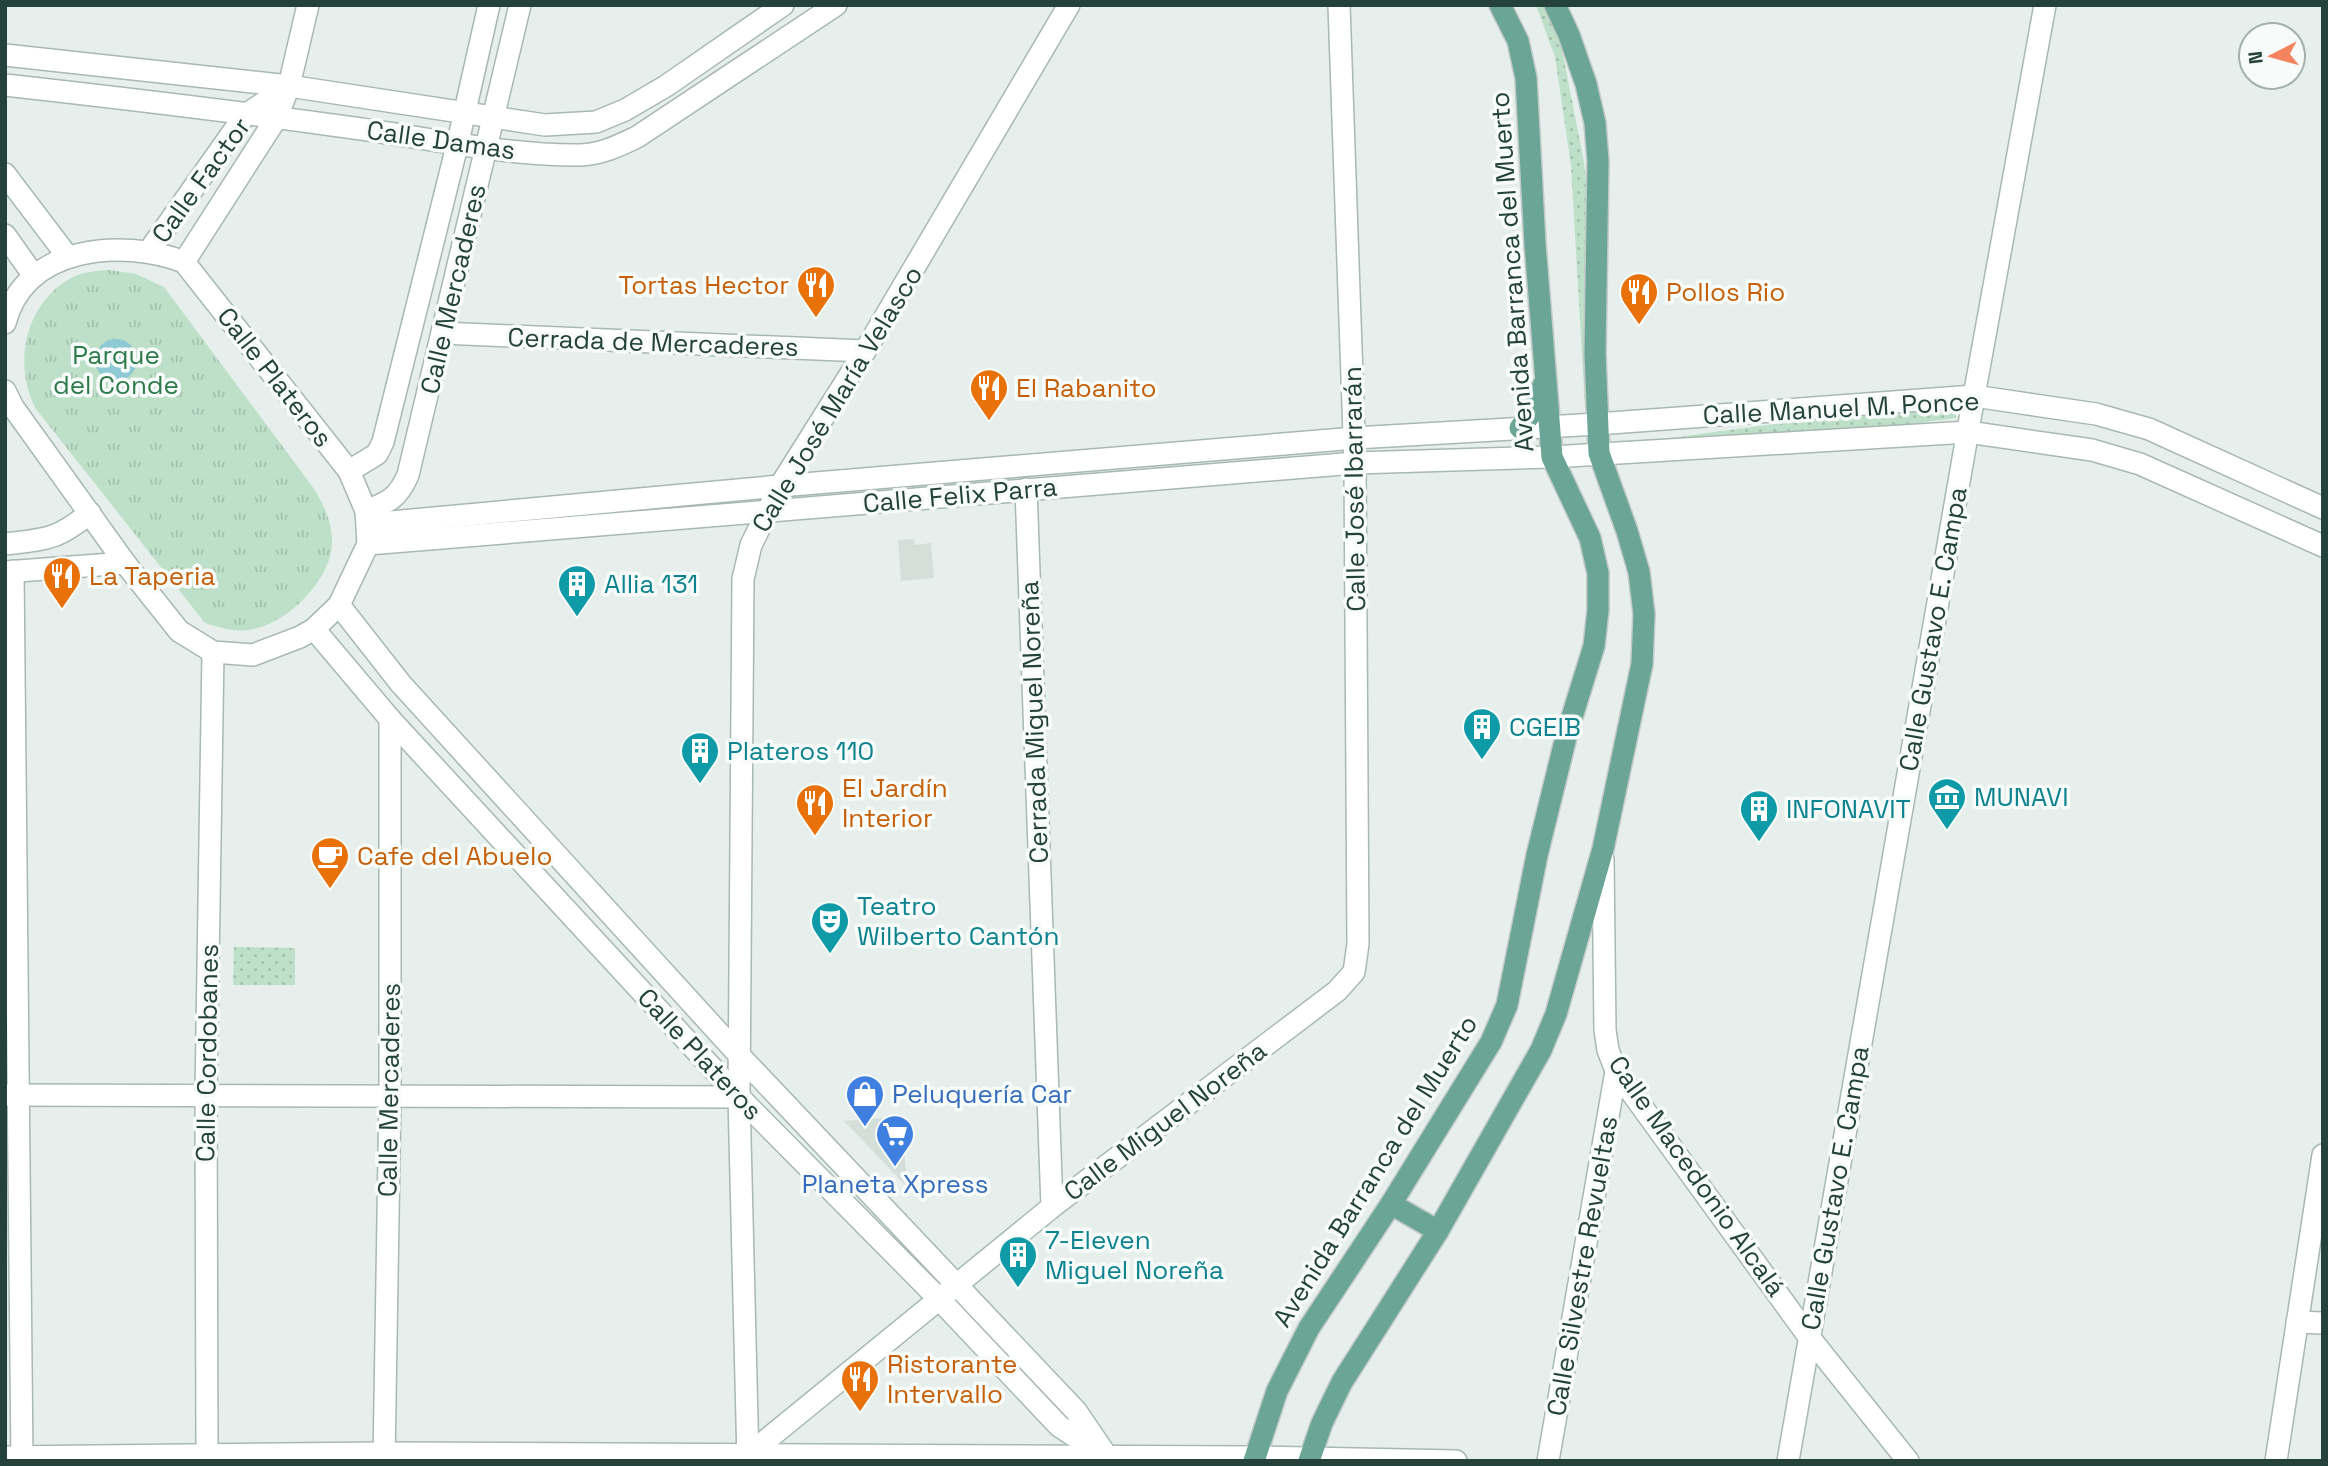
<svg xmlns="http://www.w3.org/2000/svg" width="2328" height="1466" viewBox="0 0 2328 1466" font-family="'Space Grotesk',sans-serif">
	<defs>
		<pattern id="grass-dots" width="8" height="8" patternUnits="userSpaceOnUse" patternTransform="scale(1.75)"><rect width="8" height="8" fill="#bfe0c8"/><path d="M2 2h.1M6 6h.1" fill="none" stroke="#a4c1ad" stroke-width="1.8" stroke-linecap="round"/></pattern>
		<pattern id="park-tufts" width="24" height="20" patternUnits="userSpaceOnUse" patternTransform="scale(1.75)"><rect width="24" height="20" fill="#bfe0c8"/><path d="M3 7l-1-3M5 7V3M7 7l1-3M15 17l-1-3M17 17v-4M19 17l1-3" fill="none" stroke="#a4c1ad"/></pattern>
	</defs>
	<rect width="100%" height="100%" fill="#e6efeb"/>
	<!-- built -->
	<g fill="#d4dfda">
		<path d="M914 539 915 545 931 543 934 578 901 581 898 540Z"/>
		<path d="M882 1118 903 1142 908 1188 844 1121Z"/>
	</g>
	<!-- grass -->
	<g fill="url(#grass-dots)">
		<path d="M1536 5H1544L1555 14 1584 162 1596 285 1603 406 1585 407 1571 165 1555 57Z"/>
		<path d="M1953 400 1956 418 1650 457 1648 441Z"/>
		<path d="M234 947 295 948V985H233Z"/>
	</g>
	<!-- park -->
	<path fill="url(#park-tufts)" d="M110 270 136 274 164 287 312 486C323 503 332 521 332 541 333 578 288 623 253 629 236 633 221 628 205 623L36 409C12 364 25 302 73 277 85 271 98 271 110 270Z"/>
	<!-- water -->
	<circle fill="#8ec9d4" cx="116" cy="360" r="21"/>
	<g fill="none" stroke-linecap="round" stroke-linejoin="round">
		<defs>
			<g id="minor">
				<path d="M5 55 289 86 545 125 596 122 625 110 666 86 783 5"/>
				<path d="M5 85C122 98 238 112 354 128 427 138 509 156 581 155 602 154 618 146 637 137L836 5"/>
				<path d="M5 174 68 257"/>
				<path d="M5 235 34 276"/>
				<path d="M149 251 245 115 289 86"/>
				<path d="M184 262 277 117 289 86 308 5"/>
				<path d="M5 323C25 246 121 238 184 262L349 471 366 511 368 544 339 605 314 629 300 637 253 655 213 652 179 631 125 563 13 407 5 391"/>
				<path d="M442 333 865 351"/>
				<path d="M349 471 377 454 383 442 458 142 489 5"/>
				<path d="M1026 489 1052 1207"/>
				<path d="M366 511C389 502 398 498 408 475L520 5"/>
				<path d="M369 524 780 486 1355 438 1597 424 1974 396 2096 414 2149 429 2323 508"/>
				<path d="M5 544C48 539 56 540 90 513"/>
				<path d="M368 544 1355 463 1552 457 1968 432 2092 450 2140 464 2323 546"/>
				<path d="M13 571 22 1461"/>
				<path d="M5 572 125 563"/>
				<path d="M339 605 401 684 739 1055 1076 1411 1110 1461"/>
				<path d="M314 629 390 719 739 1097 940 1300 1059 1426 1100 1453"/>
				<path d="M1603 859 1605 1030 1608 1050 1616 1071 1809 1337 1908 1461"/>
				<path d="M6 1095 739 1097"/>
				<path d="M2297 1322 2323 1323"/>
				<path d="M207 1455 206 1094 213 652"/>
				<path d="M748 1455 1052 1207 1337 991 1354 972 1358 944 1355 463 1339 5"/>
				<path d="M5 1457 384 1453 1255 1457 1456 1461"/>
				<path d="M384 1461 390 1096V719"/>
				<path d="M748 1461 739 1097 743 579 751 545 780 486 865 351 1069 5"/>
				<path d="M1548 1461 1616 1071"/>
				<path d="M1788 1461 1974 396 2045 5"/>
				<path d="M2276 1461 2323 1155"/>
			</g>
			<g id="major">
				<path d="M1520 428 1533 411 1543 386"/>
				<path d="M1391 1204 1438 1231"/>
				<path d="M1254 1461 1277 1391 1309 1328 1391 1204 1491 1042 1507 1005 1537 855 1567 733 1594 646 1598 610V573L1590 538 1552 457 1535 244 1526 78 1518 41 1500 5"/>
				<path d="M1309 1461 1322 1423 1342 1382 1438 1231 1541 1050 1556 1014 1603 849 1642 664 1644 614 1639 572 1627 531 1599 453 1595 354 1598 161 1595 123 1586 84 1569 35 1555 5"/>
			</g>
		</defs>
		<!-- minor casing -->
		<use href="#minor" stroke="#a8b8b2" stroke-width="24"/>
		<!-- major casing -->
		<use href="#major" stroke="#c2cac8" stroke-width="24"/>
		<!-- minor -->
		<use href="#minor" stroke="#fff" stroke-width="21"/>
		<!-- major -->
		<use href="#major" stroke="#6aa596" stroke-width="21"/>
	</g>
	<!-- icons -->
	<defs>
		<symbol id="restaurant-pin" viewBox="-11 -11 22 30"><path d="M0 17L-7.5 6A9.5 9.5 0 1 1 7.5 6Z" fill="#e8710a" stroke="#f7fbf9"/><path d="M-5-6h1v4h1v-4h1v4h1v-4h1v5L-1.5 .5V6h-2V.5L-5-1ZM5-6V6H3V1.5H1.5Q1.5-4 5-6Z" fill="#fff"/></symbol>
		<symbol id="building-pin" viewBox="-11 -11 22 30"><path d="M0 17L-7.5 6A9.5 9.5 0 1 1 7.5 6Z" fill="#0f9aa8" stroke="#f7fbf9"/><path d="M-4-6H4V6H1V3H-1V6H-4ZM-2.5-4.3h1.7v1.8h-1.7ZM.8-4.3h1.7v1.8H.8ZM-2.5-1h1.7V.8h-1.7ZM.8-1h1.7V.8H.8Z" fill="#fff"/></symbol>
		<symbol id="museum-pin" viewBox="-11 -11 22 30"><path d="M0 17L-7.5 6A9.5 9.5 0 1 1 7.5 6Z" fill="#0f9aa8" stroke="#f7fbf9"/><path d="M0-6L6-3V-2H-6V-3ZM-5-1h2V3h-2ZM-1-1h2V3h-2ZM3-1h2V3H3ZM-6 4H6V6H-6Z" fill="#fff"/></symbol>
		<symbol id="cafe-pin" viewBox="-11 -11 22 30"><path d="M0 17L-7.5 6A9.5 9.5 0 1 1 7.5 6Z" fill="#e8710a" stroke="#f7fbf9"/><path d="M-5.5-4.5H6V0H3Q3 3.5 0 3.5H-2.5Q-5.5 3.5-5.5 0ZM3-3.2v2h1.7v-2ZM-6 4.5H4V6H-6Z" fill="#fff"/></symbol>
		<symbol id="theatre-pin" viewBox="-11 -11 22 30"><path d="M0 17L-7.5 6A9.5 9.5 0 1 1 7.5 6Z" fill="#0f9aa8" stroke="#f7fbf9"/><path d="M-5-5.5Q0-4 5-5.5V0Q5 5 0 6Q-5 5-5 0ZM-3.3-2.5H-1v1.5H-3.3ZM1-2.5H3.3v1.5H1ZM-2.8 1Q0 5.5 2.8 1Z" fill="#fff"/></symbol>
		<symbol id="shop-pin" viewBox="-11 -11 22 30"><path d="M0 17L-7.5 6A9.5 9.5 0 1 1 7.5 6Z" fill="#3f7fe0" stroke="#f7fbf9"/><path d="M-5-2.5h2.3a2.7 3.5 0 0 1 5.4 0H5L5.5 6h-11ZM-1.5-2.5h3a1.5 2.3 0 0 0-3 0Z" fill="#fff"/></symbol>
		<symbol id="supermarket-pin" viewBox="-11 -11 22 30"><path d="M0 17L-7.5 6A9.5 9.5 0 1 1 7.5 6Z" fill="#3f7fe0" stroke="#f7fbf9"/><path d="M-6-5.5h2.5l.6 2H6L4.5 2H-2.5L-4.4-4H-6ZM-1.5 3.2a1.3 1.3 0 1 0 .1 0ZM3 3.2a1.3 1.3 0 1 0 .1 0Z" fill="#fff"/></symbol>
	</defs>
	<g fill-rule="evenodd">
		<use href="#restaurant-pin" x="794" y="263" width="44" height="60"/>
		<use href="#restaurant-pin" x="1617" y="270" width="44" height="60"/>
		<use href="#restaurant-pin" x="967" y="366" width="44" height="60"/>
		<use href="#restaurant-pin" x="40" y="554" width="44" height="60"/>
		<use href="#building-pin" x="555" y="562" width="44" height="60"/>
		<use href="#building-pin" x="1460" y="705" width="44" height="60"/>
		<use href="#building-pin" x="678" y="729" width="44" height="60"/>
		<use href="#museum-pin" x="1925" y="775" width="44" height="60"/>
		<use href="#restaurant-pin" x="793" y="781" width="44" height="60"/>
		<use href="#building-pin" x="1737" y="787" width="44" height="60"/>
		<use href="#cafe-pin" x="308" y="834" width="44" height="60"/>
		<use href="#theatre-pin" x="808" y="899" width="44" height="60"/>
		<use href="#shop-pin" x="843" y="1072" width="44" height="60"/>
		<use href="#supermarket-pin" x="873" y="1112" width="44" height="60"/>
		<use href="#building-pin" x="996" y="1233" width="44" height="60"/>
		<use href="#restaurant-pin" x="838" y="1357" width="44" height="60"/>
	</g>
	<g text-anchor="middle" stroke-width="7" stroke-linejoin="round" paint-order="stroke">
		<!-- street labels -->
		<g font-size="26" fill="#24423a" stroke="#f7fbf9">
			<text transform="translate(441 140) rotate(8)" y="9">Calle Damas</text>
			<text transform="translate(201 180) rotate(-54)" y="9">Calle Factor</text>
			<text transform="translate(1512 272) rotate(-94)" y="9">Avenida Barranca del Muerto</text>
			<text transform="translate(453 289) rotate(-77)" y="9">Calle Mercaderes</text>
			<text transform="translate(653 342) rotate(2)" y="9">Cerrada de Mercaderes</text>
			<text transform="translate(275 377) rotate(52)" y="9">Calle Plateros</text>
			<text transform="translate(837 399) rotate(-59)" y="9">Calle José María Velasco</text>
			<text transform="translate(1841 408) rotate(-3)" y="9">Calle Manuel M. Ponce</text>
			<text transform="translate(1354 489) rotate(-91)" y="9">Calle José Ibarrarán</text>
			<text transform="translate(960 495) rotate(-5)" y="9">Calle Felix Parra</text>
			<text transform="translate(1933 629) rotate(-80)" y="9">Calle Gustavo E. Campa</text>
			<text transform="translate(1034 722) rotate(-92)" y="9">Cerrada Miguel Noreña</text>
			<text transform="translate(207 1053) rotate(-89)" y="9">Calle Cordobanes</text>
			<text transform="translate(700 1054) rotate(47)" y="9">Calle Plateros</text>
			<text transform="translate(389 1090) rotate(-89)" y="9">Calle Mercaderes</text>
			<text transform="translate(1165 1121) rotate(-37)" y="9">Calle Miguel Noreña</text>
			<text transform="translate(1375 1171) rotate(-58)" y="9">Avenida Barranca del Muerto</text>
			<text transform="translate(1697 1176) rotate(55)" y="9">Calle Macedonio Alcalá</text>
			<text transform="translate(1835 1188) rotate(-80)" y="9">Calle Gustavo E. Campa</text>
			<text transform="translate(1582 1266) rotate(-80)" y="9">Calle Silvestre Revueltas</text>
		</g>
		<!-- food labels -->
		<g font-size="26" fill="#c56008" stroke="#f7fbf9" text-anchor="start">
			<text x="789" y="294" text-anchor="end">Tortas Hector</text>
			<text x="1666" y="301">Pollos Rio</text>
			<text x="1016" y="397">El Rabanito</text>
			<text x="89" y="585">La Taperia</text>
			<text x="842" y="797">El Jardín<tspan x="842" dy="30">Interior</tspan></text>
			<text x="357" y="865">Cafe del Abuelo</text>
			<text x="887" y="1373">Ristorante<tspan x="887" dy="30">Intervallo</tspan></text>
		</g>
		<!-- park labels -->
		<g font-size="26" fill="#2d7a4b" stroke="#f7fbf9">
			<text x="116" y="364">Parque<tspan x="116" dy="30">del Conde</tspan></text>
		</g>
		<!-- culture labels -->
		<g font-size="26" fill="#0d838f" stroke="#f7fbf9" text-anchor="start">
			<text x="604" y="593">Allia 131</text>
			<text x="1509" y="736">CGEIB</text>
			<text x="727" y="760">Plateros 110</text>
			<text x="1974" y="806">MUNAVI</text>
			<text x="1786" y="818">INFONAVIT</text>
			<text x="857" y="915">Teatro<tspan x="857" dy="30">Wilberto Cantón</tspan></text>
			<text x="1045" y="1249">7-Eleven<tspan x="1045" dy="30">Miguel Noreña</tspan></text>
		</g>
		<!-- shop labels -->
		<g font-size="26" fill="#366cbe" stroke="#f7fbf9" text-anchor="start">
			<text x="892" y="1103">Peluquería Car</text>
			<text x="895" y="1193" text-anchor="middle">Planeta Xpress</text>
		</g>
	</g>
	<!-- border -->
	<rect width="2328" height="1466" fill="none" stroke="#24423a" stroke-width="14"/>
	<!-- north arrow -->
	<g transform="translate(2272 56) rotate(264)"><circle r="33" fill="#f7fbf9" stroke="#a3b1ad" stroke-width="2"/>
	<path d="M0-5L12 26L0 18L-12 26Z" fill="#f4845f"/>
	<text y="-10" font-size="19" font-weight="bold" text-anchor="middle" fill="#24423a">N</text>
	</g>
</svg>
